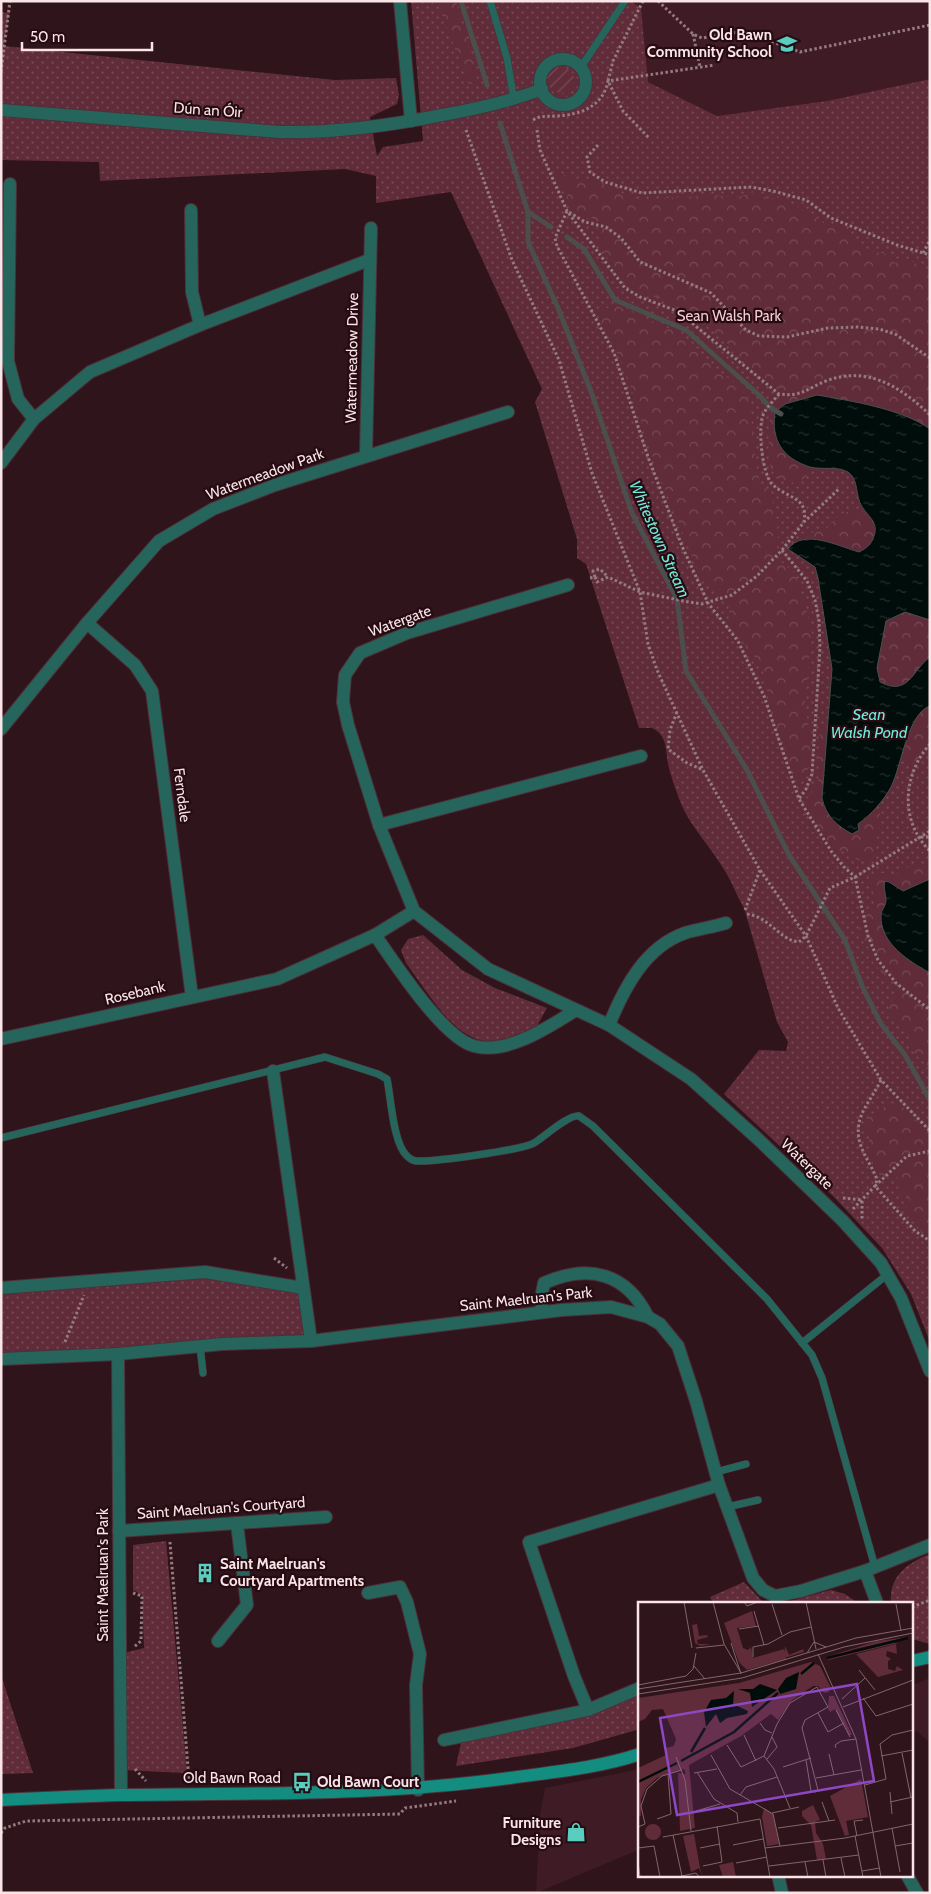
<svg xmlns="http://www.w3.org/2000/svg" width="931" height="1894" viewBox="0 0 931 1894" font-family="Cabin,sans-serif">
	<defs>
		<pattern id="grass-dots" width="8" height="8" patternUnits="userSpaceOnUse" patternTransform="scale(1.25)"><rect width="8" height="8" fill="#602c3a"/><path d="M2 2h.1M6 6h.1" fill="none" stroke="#784a56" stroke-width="1.8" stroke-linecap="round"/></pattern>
		<pattern id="forest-crowns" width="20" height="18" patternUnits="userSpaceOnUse" patternTransform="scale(1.25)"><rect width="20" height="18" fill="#602c3a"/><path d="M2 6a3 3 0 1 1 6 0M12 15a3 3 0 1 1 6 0" fill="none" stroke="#784a56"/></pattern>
		<pattern id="garden-furrows" width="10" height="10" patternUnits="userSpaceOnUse" patternTransform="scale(1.25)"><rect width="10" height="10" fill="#602c3a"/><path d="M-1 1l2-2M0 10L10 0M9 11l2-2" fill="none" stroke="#784a56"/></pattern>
		<pattern id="water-ripples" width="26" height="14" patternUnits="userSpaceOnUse" patternTransform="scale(1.25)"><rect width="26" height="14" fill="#000d0a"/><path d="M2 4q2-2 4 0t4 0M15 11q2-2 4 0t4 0" fill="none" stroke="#26302e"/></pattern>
	</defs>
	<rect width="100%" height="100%" fill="#30141b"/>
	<!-- built -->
	<g fill="#3f1b25">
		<path d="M630 1H930V79L827 101 717 116 648 82 641 9Z"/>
		<path d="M930 1678V1743L917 1731 912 1734V1685Z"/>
		<path d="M640 1769V1852L638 1850 536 1893 540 1815 545 1788Z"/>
	</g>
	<!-- grass -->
	<g fill="url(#grass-dots)">
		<path d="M411 1H630L641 8 648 82 717 116 827 101 930 79V1342L911 1294 882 1248 833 1196 724 1094 759 1050 786 1051 788 1042 777 1022 744 908C736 895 732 881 723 868 708 843 686 822 677 793 674 785 671 776 669 768 665 753 669 736 652 728H639L586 564 577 558V539L535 402 542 389 451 192 376 203V176L345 169 100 181 99 162 1 160V12L9 13 4 46 335 80 396 78 399 95 397 104 370 117 377 156 383 147 423 141Z"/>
		<path d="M423 935 462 970 495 988 547 1008 537 1026C521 1033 503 1042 485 1041 453 1038 424 987 406 963L401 950 408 939Z"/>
		<path d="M205 1272 303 1288 311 1341 1 1359V1288Z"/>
		<path d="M166 1541 187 1773 121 1770 120 1654 144 1648 142 1595 133 1590V1545Z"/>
		<path d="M930 1554V1644L912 1639V1603H891C889 1576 907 1563 930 1554Z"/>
		<path d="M744 1582 764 1603H713L710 1597Z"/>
		<path d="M831 1590 845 1594 858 1603H783Z"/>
		<path d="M1 1675 33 1773 1 1774Z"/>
		<path d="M640 1690V1729L573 1748 456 1766 462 1738Z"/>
	</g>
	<!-- forest -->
	<g fill="url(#forest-crowns)">
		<path d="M437 1H456L479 86 468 83Z"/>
		<path d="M556 172 580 181 588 179 603 184 636 200 715 195 735 198 754 192 761 193 768 199 777 197C785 200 803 209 808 214H815L824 224 844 226C857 250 862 250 887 254L894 263 908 259 930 272V429L915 419 876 406 804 397 786 404 775 412 773 432 790 456 811 467C805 490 776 486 770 465 768 457 768 422 771 414 772 411 776 408 777 405 779 400 779 394 779 389L734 353 728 344 695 316 663 299 640 293 625 284 616 273 598 241C600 233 598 223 592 218H582L571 212 567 193 554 178Z"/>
		<path d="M612 306 623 308 679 333 710 364 738 386 749 399 756 465 760 482 769 492 775 508 778 535 777 558 795 574 812 629 805 704 811 740 808 769 804 780 800 782 796 781 769 702 764 674 757 660 732 628 727 597 705 583 700 576 655 464 625 369 600 319 601 311Z"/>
		<path d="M857 509C879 518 882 542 859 552L804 538 809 536 811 533 827 528 840 514Z"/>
		<path d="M905 612 930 620V657C912 670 909 697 880 681 877 670 878 634 885 623 889 616 898 614 905 612Z"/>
		<path d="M930 706C930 731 931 747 911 765L906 764 902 758 916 715Z"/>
		<path d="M824 725 826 726 822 798 858 824 873 810 879 811 880 815 875 856 873 860C861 865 853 857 842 850L831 855 822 845 821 831 812 832 809 828 811 814 810 811 804 816 801 815V808L818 784 820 727Z"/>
		<path d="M930 863V879L903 891 889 882 883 889 886 902 881 914 905 959 930 973V1072L926 1064 914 1053C912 1049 913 1045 911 1042 906 1032 899 1023 890 1017L888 1004 894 1001 897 993C888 973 868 967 868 943 849 930 866 916 875 902L871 881 873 876 882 873 895 875 911 865H924Z"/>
		<path d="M895 1103 904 1108 906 1116H911L927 1130 930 1128V1241L915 1224 916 1215 909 1214C904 1207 909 1204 910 1197L898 1192 897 1173 887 1178 881 1177C871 1162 867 1152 870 1135 856 1118 882 1107 895 1103Z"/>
	</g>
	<!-- garden -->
	<circle fill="url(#garden-furrows)" cx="561" cy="80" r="13"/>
	<!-- water -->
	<g fill="url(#water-ripples)" stroke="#4b4e4d">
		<path d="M817 395C852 401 902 409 930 429V620L905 612 886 621 877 668 880 682C909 697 912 670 930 657V706C907 714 902 765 891 787 884 800 871 815 858 824L859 830 852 834C836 825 826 816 822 798L832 669 818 578 815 567 788 549C804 528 837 546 859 552 867 548 871 545 874 536 880 520 863 514 859 500 856 490 857 478 848 472 837 466 822 470 810 467 782 458 771 440 775 412L785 404Z"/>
		<path d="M930 879V973C909 961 880 944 881 915 881 910 886 906 886 901 886 893 883 889 885 881L889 882 903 891Z"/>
	</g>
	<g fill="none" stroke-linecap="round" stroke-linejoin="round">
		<!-- stream -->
		<g stroke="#4b4e4d" stroke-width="5">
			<path d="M461 1 487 85"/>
			<path d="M500 123 528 212V242L558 308 592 394 632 513 677 599 686 671 747 770 789 855 845 940 862 986 881 1024 905 1055 930 1100"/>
			<path d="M528 212 551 227"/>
			<path d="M567 237 584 249 615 300 686 330 759 395 767 404"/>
			<path d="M771 408 781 414"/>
		</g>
		<defs>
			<g id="service">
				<path d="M490 1 507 58 514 100"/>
				<path d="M581 67 625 1"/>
				<path d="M1 1138 325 1057 378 1074 387 1079C391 1098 393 1143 407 1156 410 1159 413 1161 417 1161 433 1162 522 1150 534 1143 544 1137 569 1114 579 1116L593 1126 767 1299 812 1355 822 1378 875 1567"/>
				<path d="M802 1343 888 1274"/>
				<path d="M200 1346 203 1373"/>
				<path d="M716 1472 746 1464"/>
				<path d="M727 1507 758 1500"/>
			</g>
			<g id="minor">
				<path d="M400 1 411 121"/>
				<circle cx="563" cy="82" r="23"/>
				<path d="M1 110 280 132C335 133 388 126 442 115 476 109 509 102 542 89"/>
				<path d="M10 184 8 361 18 399 34 419"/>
				<path d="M191 210 192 292 200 325"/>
				<path d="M366 456 371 228"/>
				<path d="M1 463 34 419 90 372 200 325 369 260"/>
				<path d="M568 585 407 633 360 653 345 675 343 702 348 725 379 825 414 911 488 969 609 1025 691 1079 758 1139 843 1221 881 1263 901 1298 930 1371"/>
				<path d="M87 623 135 665 152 691 192 997"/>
				<path d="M1 729 87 623 159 541 213 509 275 485 508 412"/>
				<path d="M379 825 641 756"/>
				<path d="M375 935C394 962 443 1038 474 1046 507 1055 549 1027 576 1010"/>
				<path d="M609 1025C624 988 645 947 685 933 698 929 713 927 726 923"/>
				<path d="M1 1039 277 979 375 935 414 911"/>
				<path d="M273 1071 311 1341"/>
				<path d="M1 1288 205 1272 303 1288"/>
				<path d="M542 1312 541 1299 544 1283C588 1264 626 1272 648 1317"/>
				<path d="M118 1354 121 1795"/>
				<path d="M1 1359 118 1354 222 1344 311 1341 562 1310 611 1307 648 1317 660 1324 678 1346 696 1401 719 1485 753 1578 763 1590 775 1596 801 1591 865 1571 930 1545"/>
				<path d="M119 1531 326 1517"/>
				<path d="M865 1571 877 1603"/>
				<path d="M368 1593 400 1587 407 1602 420 1654 416 1685 418 1790"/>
				<path d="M218 1641 247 1605 237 1524"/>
				<path d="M588 1710 574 1676 529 1542 719 1485"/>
				<path d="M444 1740 588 1710 640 1688"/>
				<path d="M778 1875 782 1893"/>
				<path d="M907 1875 917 1893"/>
			</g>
			<g id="secondary">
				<path d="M912 1661 930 1657"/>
				<path d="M1 1800C41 1798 82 1796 122 1795 252 1793 381 1796 510 1778 553 1772 598 1768 640 1754"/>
			</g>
		</defs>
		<!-- service casing -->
		<use href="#service" stroke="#4c3138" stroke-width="8"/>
		<!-- minor casing -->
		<use href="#minor" stroke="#4c3138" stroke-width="14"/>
		<!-- secondary casing -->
		<use href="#secondary" stroke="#4c3138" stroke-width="14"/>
		<!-- path -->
		<g stroke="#947b81" stroke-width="3" stroke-dasharray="2.5 2.5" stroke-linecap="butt">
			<path d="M643 1 613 61 608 81 623 111 649 138"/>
			<path d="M658 1 693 34 702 38 744 31 800 52 930 25"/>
			<path d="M693 34 700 67"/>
			<path d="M1 72 10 1"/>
			<path d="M533 120C541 115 546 117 555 116 580 115 603 107 608 81L715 65"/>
			<path d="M466 130 512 260 559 360 592 473 640 592 648 644 657 670 703 770 760 870 806 936 838 1008 881 1080"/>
			<path d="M537 130 540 150 567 211 625 288 640 297 677 311 779 394C802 397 806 389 826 381 867 365 901 387 930 415"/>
			<path d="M598 145 587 157 590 172 605 182 642 193 751 187 773 191 806 200 831 218 897 245 930 255"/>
			<path d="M923 253 930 240"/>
			<path d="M930 358 895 334 879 329 858 327 828 328 787 337 759 336 746 330 711 293 640 262 621 238 606 227 585 222 567 211 555 238 557 246 614 353 648 457 682 546 708 603 738 641 764 696 799 799 831 851 844 867 855 877 868 936 878 960 896 983 930 1010"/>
			<path d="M779 394C774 400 768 406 764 413 757 425 762 474 772 484 786 498 809 497 804 521"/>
			<path d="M782 550 807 581 815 600 819 621 820 648 812 774 806 789 799 799"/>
			<path d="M595 577 593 571 600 569 608 577"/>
			<path d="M590 578 595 577 597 582 608 577 640 592 689 602 702 604 732 595 757 576 782 550 804 522 840 488"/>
			<path d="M677 712 670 730 668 749 687 763 703 770"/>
			<path d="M930 744C903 774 899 821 930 851"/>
			<path d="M921 837H930"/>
			<path d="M745 910 760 870"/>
			<path d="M747 914C770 917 779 940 799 942L806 936 830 888 855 877 930 831"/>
			<path d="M930 1151 907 1156 875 1186 915 1231 930 1241"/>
			<path d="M843 1198 862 1200V1219"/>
			<path d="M853 1209 875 1186 877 1180C874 1170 867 1161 863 1151 849 1120 869 1105 881 1080L930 1131"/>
			<path d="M274 1258 287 1268"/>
			<path d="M65 1342 84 1295"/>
			<path d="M170 1542 189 1780"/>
			<path d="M133 1593 142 1596 141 1641 134 1647"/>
			<path d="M912 1607 930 1600"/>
			<path d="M135 1769 146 1781"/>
			<path d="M1 1833 5 1828 26 1821 400 1814 405 1808 456 1801"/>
		</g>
		<!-- service -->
		<use href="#service" stroke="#26655c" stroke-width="7"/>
		<!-- minor -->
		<use href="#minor" stroke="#26655c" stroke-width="12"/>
		<!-- secondary -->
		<use href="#secondary" stroke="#138d80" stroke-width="12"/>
	</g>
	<!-- icons -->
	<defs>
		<symbol id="school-bare" viewBox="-9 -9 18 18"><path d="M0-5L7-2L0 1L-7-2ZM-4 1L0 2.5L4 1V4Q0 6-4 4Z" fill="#59cebe" stroke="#260b12" stroke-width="2.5" paint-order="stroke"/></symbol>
		<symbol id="building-bare" viewBox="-9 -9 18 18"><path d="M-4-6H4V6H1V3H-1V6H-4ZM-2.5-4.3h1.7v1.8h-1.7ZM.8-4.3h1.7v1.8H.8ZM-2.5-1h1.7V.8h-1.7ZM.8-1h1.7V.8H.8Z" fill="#59cebe" stroke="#260b12" stroke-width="2.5" paint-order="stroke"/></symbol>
		<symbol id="bus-bare" viewBox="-9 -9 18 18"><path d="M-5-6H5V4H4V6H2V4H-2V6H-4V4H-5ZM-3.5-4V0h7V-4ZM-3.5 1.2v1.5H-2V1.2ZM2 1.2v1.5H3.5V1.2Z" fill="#59cebe" stroke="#260b12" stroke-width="2.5" paint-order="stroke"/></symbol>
		<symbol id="shop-bare" viewBox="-9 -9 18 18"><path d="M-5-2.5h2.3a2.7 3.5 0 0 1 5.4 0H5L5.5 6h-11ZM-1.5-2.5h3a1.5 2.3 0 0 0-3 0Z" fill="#59cebe" stroke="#260b12" stroke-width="2.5" paint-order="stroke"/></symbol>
	</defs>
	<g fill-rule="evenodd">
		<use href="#school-bare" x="773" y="30" width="28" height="28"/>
		<use href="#building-bare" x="191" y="1559" width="28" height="28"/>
		<use href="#bus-bare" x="288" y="1768" width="28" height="28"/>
		<use href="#shop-bare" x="562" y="1818" width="28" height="28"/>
	</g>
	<g text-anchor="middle" stroke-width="4.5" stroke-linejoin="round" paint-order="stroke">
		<!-- poi labels -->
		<g font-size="15" font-weight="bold" fill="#f9e4e8" stroke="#260b12" text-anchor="end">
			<text x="772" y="40">Old Bawn<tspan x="772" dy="17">Community School</tspan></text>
			<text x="220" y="1569" text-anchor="start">Saint Maelruan's<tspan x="220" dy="17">Courtyard Apartments</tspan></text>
			<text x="317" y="1787" text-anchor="start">Old Bawn Court</text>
			<text x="561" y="1828">Furniture<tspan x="561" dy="17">Designs</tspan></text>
		</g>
		<!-- street labels -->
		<g font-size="15" fill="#f9e4e8" stroke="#260b12">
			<text transform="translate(208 110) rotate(4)" y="5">Dún an Óir</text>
			<text transform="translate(352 358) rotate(-89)" y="5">Watermeadow Drive</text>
			<text transform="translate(265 474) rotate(-20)" y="5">Watermeadow Park</text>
			<text transform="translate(400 621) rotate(-20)" y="5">Watergate</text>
			<text transform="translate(182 795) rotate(83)" y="5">Ferndale</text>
			<text transform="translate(135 993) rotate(-13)" y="5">Rosebank</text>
			<text transform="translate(807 1164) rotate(44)" y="5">Watergate</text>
			<text transform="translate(526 1299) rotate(-6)" y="5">Saint Maelruan's Park</text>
			<text transform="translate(221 1508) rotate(-4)" y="5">Saint Maelruan's Courtyard</text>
			<text transform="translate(103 1575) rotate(-90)" y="5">Saint Maelruan's Park</text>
			<text x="232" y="1783">Old Bawn Road</text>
		</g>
		<!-- park labels -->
		<g font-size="15" fill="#f3cbd3" stroke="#260b12">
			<text x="729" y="321">Sean Walsh Park</text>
		</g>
		<!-- water labels -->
		<g font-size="16" font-style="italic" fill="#6eeddc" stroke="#260b12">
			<text transform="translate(660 539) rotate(66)" y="6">Whitestown Stream</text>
			<text x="869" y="720">Sean<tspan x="869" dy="18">Walsh Pond</tspan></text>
		</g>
	</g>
	<!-- overview -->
	<g transform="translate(638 1602)">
		<rect width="275" height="275" fill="#30141b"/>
		<path d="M114 9 118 24 99 26 105 46 110 48 113 45 115 56 146 47 148 57 109 68 101 60 86 21ZM59 22 61 34 69 33 70 35 59 38 60 42H73L62 44 57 41 54 23ZM271 35 217 47 209 50 251 40 260 41 190 58 189 55 238 39ZM258 42 259 52 249 49 248 54 253 57 250 59V67L257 69 259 64 265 68 240 75 218 52ZM173 60 182 64 193 86 191 90 186 91 180 84H175L154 98 140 118 133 112 103 134 51 163 57 226 42 229 40 171 48 172 46 167 19 176 8 186 3 197V214L0 215V166L28 153V146L36 144 38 137 25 107 14 108 7 117 0 120V96L101 81ZM191 94H196L214 133H211L197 107 192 110 190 107ZM223 177 230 215 208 219 211 233 207 234 192 194ZM175 203 182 218 177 220 178 231 185 242 188 257 179 258 173 223 164 214V209ZM126 206 135 212 141 242 129 244 124 215ZM7 230a8 8 0 1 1 16 0a8 8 0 1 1-16 0ZM56 232 62 266 65 275 61 266 53 270 45 234ZM95 260 98 275H85L81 263Z" fill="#602c3a"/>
		<path d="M96 42 109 64 146 55 147 44 151 53 165 47 166 50 109 67 103 62ZM138 90 128 102 114 106 113 94 115 105 122 102 129 92ZM62 91 67 104 74 101 66 110 65 121 75 123 65 125 57 143 47 153 45 131 50 99 56 92ZM106 116 75 137 60 144 67 128 90 117Z" fill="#602c3a"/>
		<path d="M230 55a7 7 0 1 1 14 0a7 7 0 1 1-14 0ZM213 187 223 212 211 217 201 192Z" fill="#602c3a"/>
		<path d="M161 70 158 87 142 92 140 87 148 76ZM122 82 139 88 114 105 112 91 100 87H115ZM96 89 95 102 110 109 109 112 89 116 82 121 78 112 68 125 66 110 73 98 88 96Z" fill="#000d0a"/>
		<path fill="none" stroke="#000d0a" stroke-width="2.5" d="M189 56 270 36M163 72 176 61M53 150 67 126M43 159 96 130 140 91M0 180 39 161"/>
		<path fill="none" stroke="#80676d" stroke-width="1" d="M46 0 54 46M75 0 86 42 103 71M106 0 109 4 120 0M168 0 178 47M134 2 144 33M258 2 263 29M116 9 126 43M101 27 121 24M93 41 103 72M58 46 86 43M169 51 176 40 188 45M180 52 218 137 243 275M115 55V45L130 42 152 30 173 25M56 64 67 77M221 68 237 88M0 83 48 74 55 67 58 51M0 87 103 71 218 36 275 26M0 92 104 76 206 45 275 31M225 96 238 114 275 102M204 97 227 76M205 105 275 78M198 108 212 135M180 111 190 130 206 121M122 121 127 128 134 131M106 133 118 159M89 143 103 165 126 154 139 122 152 101 179 85 190 105 167 118 164 126 180 188 178 190 173 189 168 158M198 146 197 143 203 139 218 137M264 151 273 196M191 152 196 173M73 153 92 187 135 212 142 244M126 154 136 167 152 206M243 154 275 148M38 155 47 178 53 229M129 157 139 145 134 135M145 165 173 156M59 170 76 197 99 211 100 220M56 171 79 167M178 176 223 168M227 183 248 177 242 142 254 133 275 128M252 190 254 212M102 193 108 185 139 175M184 200 191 219M252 200 275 195M58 209 82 202M134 211 161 205M19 217 33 212 30 172M0 225 7 222 3 204 9 187 24 174 44 168M140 226 197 218M254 226 262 270M35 233 44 274M217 234 225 275M219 234 216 219 225 218M25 235 122 217 132 275M95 243 125 237M257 244 275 241M0 246 16 244 22 275M62 246 82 242M127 246 207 236 275 222M203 256 207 275M185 258 188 275M0 259 2 275M167 260 170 275M98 261 129 255M65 264 84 260 79 224M131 264 221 253M224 269 242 266M39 275 58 271 61 275"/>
		<path fill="#8e48c5" fill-opacity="0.15" stroke="#8e48c5" stroke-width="2.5" d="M219 82 236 179 39 213 22 116Z"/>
		<rect width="275" height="275" fill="none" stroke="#f9e4e8" stroke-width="2.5"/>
	</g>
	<!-- border -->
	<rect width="931" height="1894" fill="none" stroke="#f9e4e8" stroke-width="5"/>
	<!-- scale -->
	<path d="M22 42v8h130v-8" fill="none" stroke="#f9e4e8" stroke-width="2.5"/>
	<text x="30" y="42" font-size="15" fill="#f9e4e8" stroke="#260b12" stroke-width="4" paint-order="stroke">50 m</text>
</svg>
